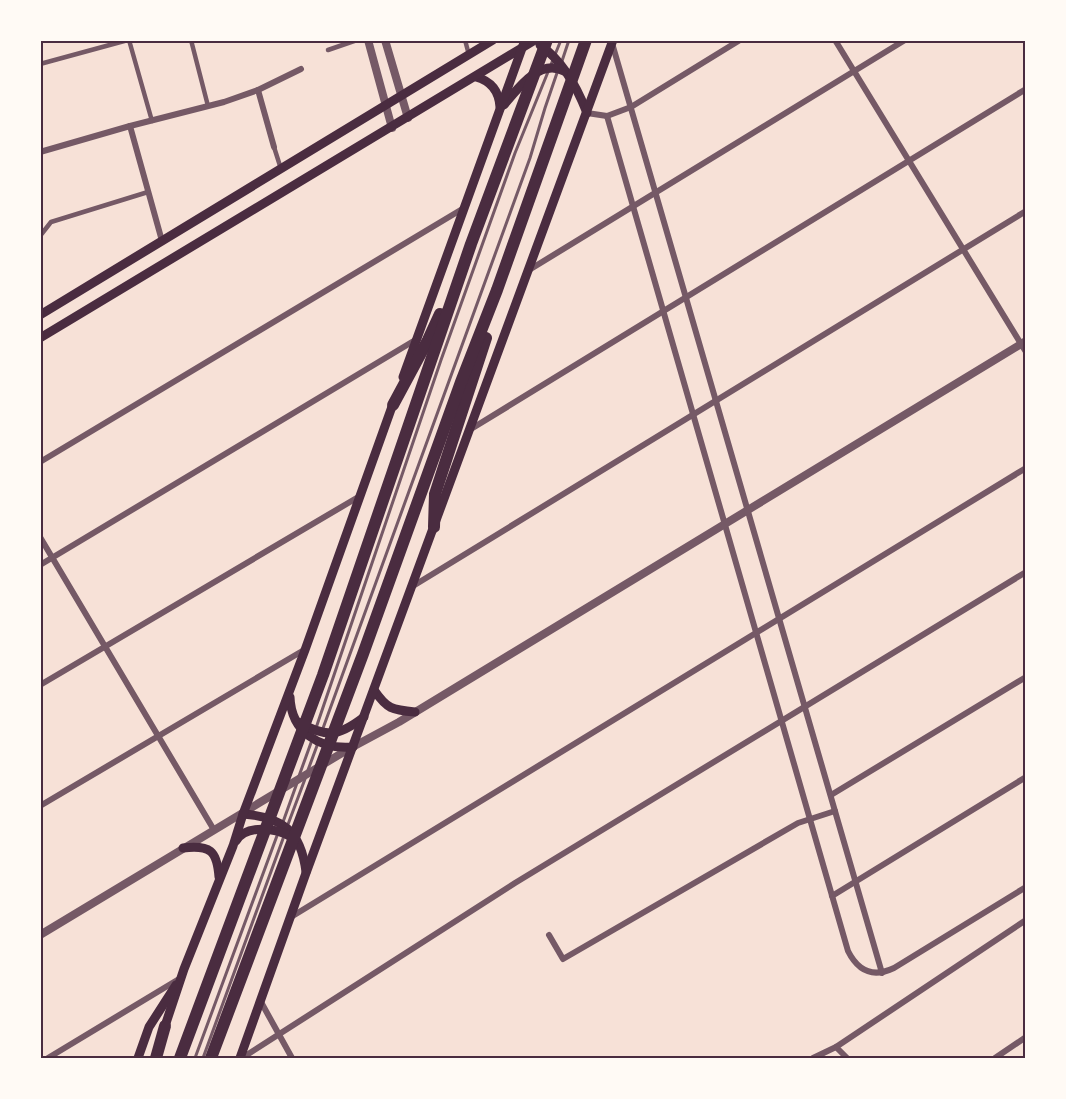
<svg xmlns="http://www.w3.org/2000/svg" width="1066" height="1099" viewBox="0 0 1066 1099" font-family="Inter,sans-serif">
	<rect width="100%" height="100%" fill="#f7e1d7"/>
	<g fill="none" stroke-linecap="round" stroke-linejoin="round">
		<!-- service -->
		<g stroke="#755966" stroke-width="3">
			<path d="M562 61 569 40"/>
			<path d="M316 728 441 360 515 153 561 40"/>
			<path d="M322 731 530 158 545 108 558 70"/>
			<path d="M308 770 318 743"/>
			<path d="M299 776 312 740"/>
			<path d="M283 822 297 783"/>
			<path d="M287 827 305 779"/>
			<path d="M195 1058 278 833"/>
			<path d="M203 1058 284 836"/>
		</g>
		<!-- pedestrian -->
		<g stroke="#755966" stroke-width="4.5">
			<path d="M129 40 152 121"/>
			<path d="M191 40 208 106"/>
			<path d="M465 40 469 55"/>
			<path d="M328 50 357 40"/>
			<path d="M40 64 128 40"/>
			<path d="M274 147 281 169"/>
			<path d="M40 236 51 222 148 192"/>
		</g>
		<!-- minor -->
		<g stroke="#755966" stroke-width="6">
			<path d="M835 40 1026 352"/>
			<path d="M612 43 882 973"/>
			<path d="M258 90 274 147"/>
			<path d="M587 113 607 116 631 107 740 40"/>
			<path d="M607 116 848 951C858 971 873 978 894 968L1026 887"/>
			<path d="M130 126 162 241"/>
			<path d="M40 152 130 126 224 102 258 90 301 69"/>
			<path d="M529 270 905 40"/>
			<path d="M471 429 1026 89"/>
			<path d="M40 462 464 208"/>
			<path d="M40 537 214 830"/>
			<path d="M40 565 417 339"/>
			<path d="M413 586 1026 211"/>
			<path d="M40 685 360 496"/>
			<path d="M831 795 1026 677"/>
			<path d="M40 806 304 650"/>
			<path d="M832 896 1026 777"/>
			<path d="M291 917 1026 468"/>
			<path d="M549 935 563 959 798 823 835 811"/>
			<path d="M261 1002 292 1058"/>
			<path d="M836 1047 847 1058"/>
			<path d="M48 1058 179 979"/>
			<path d="M242 1058 515 883 1026 572"/>
			<path d="M813 1058 836 1047 1026 920"/>
			<path d="M995 1058 1026 1037"/>
		</g>
		<!-- tertiary -->
		<g stroke="#755966" stroke-width="8">
			<path d="M368 40 392 128"/>
			<path d="M385 40 408 118"/>
			<path d="M40 935 347 750 399 722 1026 341"/>
		</g>
		<!-- secondary -->
		<g stroke="#4a2c40" stroke-width="9">
			<path d="M540 45C563 61 577 87 587 113"/>
			<path d="M476 77C491 81 499 91 500 107"/>
			<path d="M504 105C518 88 540 58 564 71"/>
			<path d="M40 315 493 40"/>
			<path d="M40 338 535 40"/>
			<path d="M403 377 525 40"/>
			<path d="M374 690C387 709 392 710 415 712"/>
			<path d="M290 697C291 732 320 750 353 747"/>
			<path d="M298 722C327 738 338 737 364 717"/>
			<path d="M243 814C283 817 301 831 306 872"/>
			<path d="M236 841C246 824 277 828 291 837"/>
			<path d="M183 848C210 845 217 850 219 877"/>
			<path d="M165 1026 184 969 233 846 243 814 305 650 394 401"/>
			<path d="M138 1058 149 1027 176 985"/>
			<path d="M240 1058 306 873 613 40"/>
		</g>
		<!-- motorway -->
		<g stroke="#4a2c40" stroke-width="12">
			<path d="M393 405 428 340 440 314"/>
			<path d="M434 527 435 494 486 338"/>
			<path d="M156 1058 165 1026"/>
			<path d="M180 1058 323 675 471 244 547 40"/>
			<path d="M211 1058 363 654 461 382 497 290 586 40"/>
		</g>
	</g>
	<!-- border -->
	<rect width="1066" height="1099" fill="none" stroke="#fffaf5" stroke-width="84"/>
	<rect x="42" y="42" width="982" height="1015" fill="none" stroke="#4a2c40" stroke-width="2"/>
</svg>
